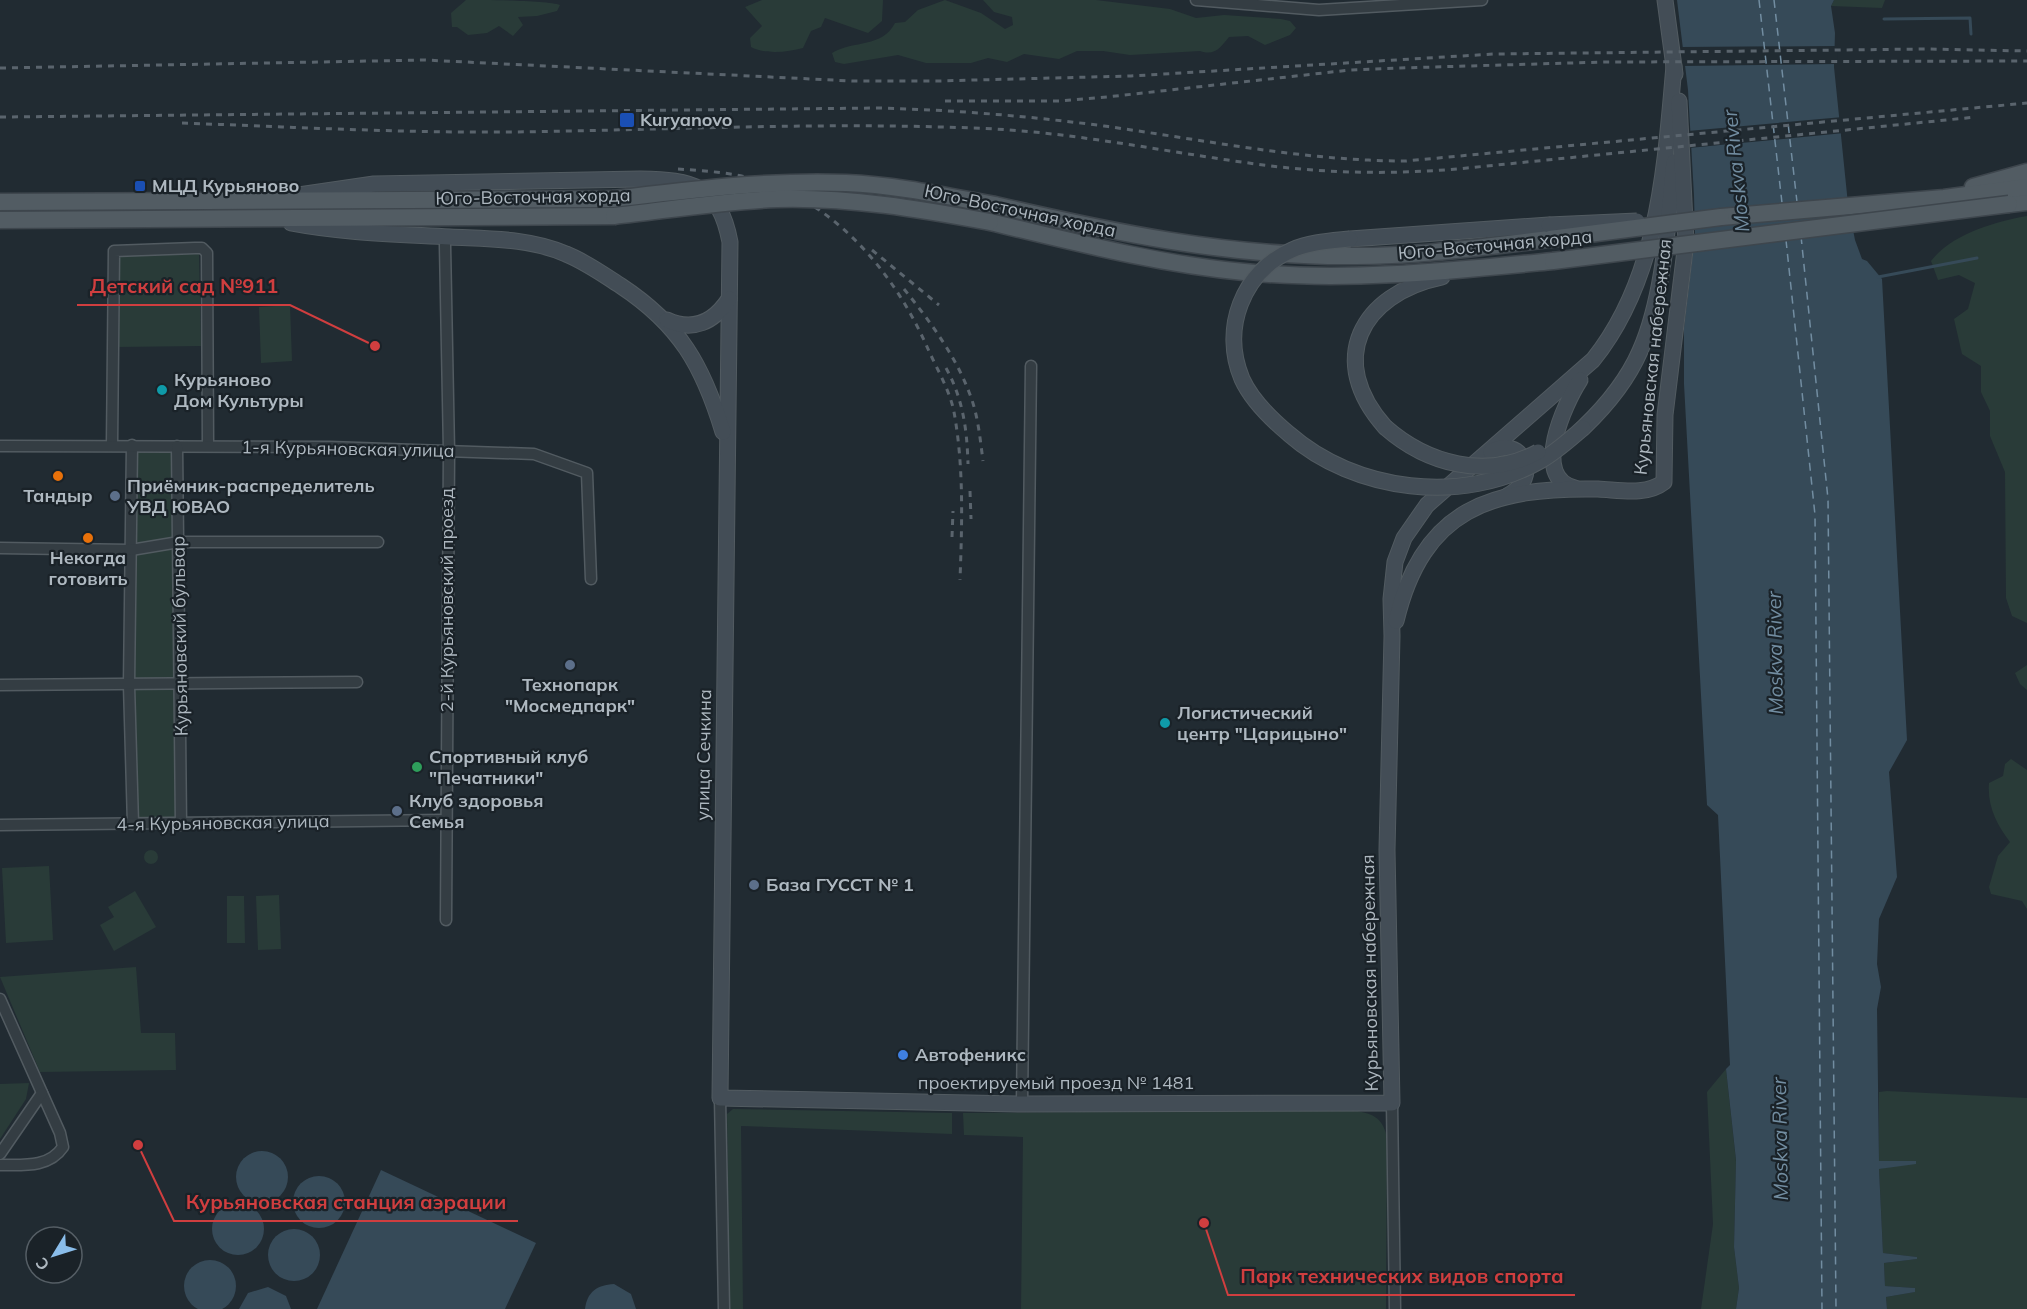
<svg xmlns="http://www.w3.org/2000/svg" width="2027" height="1309" viewBox="0 0 2027 1309" font-family="Mulish,sans-serif">
	<rect width="100%" height="100%" fill="#212b32"/>
	<!-- green -->
	<g fill="#293b38">
		<path d="M466 0C485 0 548 0 560 5L557 11 537 16 518 17 523 25 513 36 499 26 487 33 468 35 457 27H452L451 13Z"/>
		<path d="M762 0H883L882 21 868 33 825 18 821 27 811 31 803 48C788 52 766 55 751 47L750 38 762 26 745 7Z"/>
		<path d="M945 0 981 13 1005 29 1013 25 1012 17 994 12 983 0H1096L1170 9 1196 18 1224 15 1281 19 1290 21 1296 28 1290 35 1265 45 1248 36 1229 37C1220 48 1215 56 1200 51L1130 55 1103 51H1077L1059 59 1024 54 1007 62 988 58 971 63H926L898 55 844 64 835 62 832 53C854 40 882 48 895 23L905 22 918 10Z"/>
		<path d="M1834 0H1885L1882 8 1831 6Z"/>
		<path d="M2027 216V623L2012 616 2006 598 2005 472 1990 436V411L1981 392V366L1962 354 1954 319 1968 309 1975 283 1959 275 1938 280 1931 261C1952 234 1994 222 2027 216Z"/>
		<path d="M199 253 201 346 117 347 115 255Z"/>
		<path d="M290 305 292 361 261 363 259 307Z"/>
		<path d="M136 448H172L174 539 135 546Z"/>
		<path d="M174 547 177 679 133 681 135 554Z"/>
		<path d="M2027 665V690L2020 684 2015 673Z"/>
		<path d="M176 688 177 818 136 817 133 690Z"/>
		<path d="M2011 759 2027 770V909L2022 901 1991 894 1989 887 1998 856 2010 842C1997 825 1987 806 1989 783L2003 776 2005 764Z"/>
		<circle cx="151" cy="857" r="7"/>
		<path d="M49 866 53 940 6 943 2 868Z"/>
		<path d="M135 891 156 927 114 951 100 925 114 917 108 907Z"/>
		<path d="M279 895 281 949 258 950 256 896Z"/>
		<path d="M227 896H244L245 943H227Z"/>
		<path d="M136 967 141 1033H175L176 1070 40 1072 0 977Z"/>
		<path d="M1726 1069 1736 1161 1734 1247 1739 1288 1736 1309H1701L1713 1224 1707 1092Z"/>
		<path d="M29 1083 26 1099 0 1139V1084Z"/>
		<path d="M1887 1091 2027 1098V1309H1887L1886 1297 1914 1292V1288L1885 1286 1884 1263 1916 1259V1257L1883 1253 1879 1169 1916 1162 1879 1161V1092Z"/>
		<path d="M733 1109 952 1113V1134L741 1126 743 1309H730L727 1114Z"/>
		<path d="M1353 1110C1372 1114 1382 1116 1387 1137L1386 1309H1021L1023 1137 964 1135 963 1113Z"/>
	</g>
	<!-- water -->
	<g fill="#364a58">
		<path d="M1677 0H1834L1831 6 1835 33 1834 67 1848 204 1855 240 1862 259 1867 261 1882 279 1907 740 1889 772 1897 877 1879 919 1877 964 1881 987 1877 1009 1879 1161H1916V1164L1879 1169 1883 1253 1917 1257V1259L1884 1263 1885 1286 1915 1288V1292L1886 1297 1887 1309H1736L1739 1288 1734 1247 1736 1160 1726 1069 1730 1065 1718 815 1707 805 1684 384V328L1695 235 1694 196 1688 90Z"/>
		<circle cx="262" cy="1177" r="26"/>
		<path d="M381 1170 536 1243 505 1309H317Z"/>
		<circle cx="319" cy="1202" r="26"/>
		<circle cx="238" cy="1229" r="26"/>
		<circle cx="294" cy="1255" r="26"/>
		<circle cx="210" cy="1286" r="26"/>
		<path d="M614 1284 631 1294 636 1309H585C587 1292 597 1285 614 1284Z"/>
		<path d="M268 1287 286 1296 291 1309H239L248 1293Z"/>
	</g>
	<!-- pier -->
	<g fill="#212b32">
		<path d="M1838 46 1837 64 1682 66 1681 47Z"/>
		<path d="M1843 117 1844 133 1689 148 1688 131Z"/>
	</g>
	<g fill="none" stroke-linecap="round" stroke-linejoin="round">
		<!-- stream -->
		<g stroke="#364a58" stroke-width="3">
			<path d="M1884 19 1970 18 1971 34"/>
			<path d="M1878 277 1977 258"/>
		</g>
		<!-- ferry -->
		<g stroke="#728da1" stroke-width="1.5" stroke-dasharray="8 6" stroke-linecap="butt">
			<path d="M1759 0 1782 203"/>
			<path d="M1774 0 1797 202"/>
			<path d="M1801 236 1828 499 1836 1309"/>
			<path d="M1786 240 1815 515 1822 1309"/>
		</g>
		<defs>
			<g id="street">
				<path d="M1196 0 1319 10 1482 0"/>
				<path d="M445 245 449 451 446 920"/>
				<path d="M112 445 114 251 195 248H202L207 253 208 445"/>
				<path d="M132 445 129 685 133 824"/>
				<path d="M0 446 329 447 534 454 587 473 591 579"/>
				<path d="M177 446 181 825"/>
				<path d="M0 548 131 550 179 542H378"/>
				<path d="M0 685 357 682"/>
				<path d="M0 825 445 820"/>
				<path d="M0 999 60 1133 63 1147C49 1168 23 1165 0 1165"/>
				<path d="M720 1098 724 1309"/>
				<path d="M1392 1103 1395 1309"/>
				<path d="M1022 1104 1031 366"/>
				<path d="M0 1154 42 1093"/>
			</g>
			<g id="secondary">
				<path d="M1665 0 1675 74"/>
				<path d="M292 196 374 184 640 179C693 180 719 185 730 242L720 1098 1022 1104 1392 1103 1387 850 1392 636 1391 599 1395 562 1404 538 1427 505 1593 360C1659 278 1665 167 1674 66"/>
				<path d="M291 223C343 233 396 234 450 237 488 239 530 238 566 254 586 262 604 275 621 286 680 325 703 366 723 432"/>
				<path d="M1350 239 1549 225"/>
				<path d="M667 320C693 332 714 322 729 299"/>
				<path d="M1385 427C1326 361 1360 294 1442 277"/>
				<path d="M1583 428C1606 406 1627 381 1640 351 1664 297 1668 221 1674 162"/>
				<path d="M1491 452C1520 434 1544 477 1507 496"/>
				<path d="M1575 488C1530 478 1565 403 1580 380"/>
				<path d="M1396 621C1423 508 1492 487 1598 489 1620 490 1646 496 1664 482L1665 415 1686 242 1679 101"/>
			</g>
			<g id="primary">
				<path d="M1973 187 2027 172"/>
				<path d="M0 202 613 199"/>
				<path d="M2009 204 2027 202"/>
				<path d="M995 205C1111 232 1226 256 1346 256 1414 257 1482 247 1550 239"/>
				<path d="M1721 217 1944 198 2027 187"/>
				<path d="M0 220 614 216"/>
				<path d="M990 222C1074 242 1158 264 1244 272 1347 282 1450 271 1553 261"/>
			</g>
		</defs>
		<!-- street casing -->
		<use href="#street" stroke="#525b61" stroke-width="13"/>
		<!-- secondary casing -->
		<use href="#secondary" stroke="#525b61" stroke-width="17"/>
		<!-- primary casing -->
		<use href="#primary" stroke="#3e464d" stroke-width="19"/>
		<!-- street -->
		<use href="#street" stroke="#343d43" stroke-width="10"/>
		<!-- secondary -->
		<use href="#secondary" stroke="#434d56" stroke-width="15"/>
		<!-- primary -->
		<use href="#primary" stroke="#525c63" stroke-width="16"/>
		<!-- rail -->
		<g stroke="#5a646d" stroke-width="3" stroke-dasharray="6 6" stroke-linecap="butt">
			<path d="M0 68 425 60 852 81H937L1131 76 1494 54 1926 49 2027 51"/>
			<path d="M945 101H1060L1107 97 1350 70 1400 68 1604 62 2027 61"/>
			<path d="M0 117 878 108C955 110 1028 116 1104 126 1205 140 1305 161 1406 161L2027 103"/>
			<path d="M182 123C292 127 402 133 512 132 665 130 819 122 972 128 1076 131 1177 155 1280 167 1342 174 1405 174 1467 168L1976 117"/>
			<path d="M678 169C708 171 739 173 768 183 843 211 897 278 928 349 937 369 950 391 954 412 964 467 962 524 960 580"/>
			<path d="M872 250 939 305"/>
			<path d="M904 289C929 320 955 355 969 392 978 414 980 438 983 461"/>
			<path d="M946 368C963 399 967 429 968 464"/>
			<path d="M970 491 971 519"/>
			<path d="M952 537 953 511"/>
		</g>
		<defs>
			<g id="secondary-bridge">
				<path d="M1549 225 1637 221"/>
				<path d="M1350 239C1331 241 1310 242 1292 250 1242 272 1221 329 1242 379 1252 401 1271 419 1289 434 1355 492 1463 505 1540 461 1556 452 1569 440 1583 428"/>
				<path d="M1385 427C1427 464 1486 480 1538 452"/>
			</g>
			<g id="primary-bridge">
				<path d="M613 199C690 190 767 180 846 183 896 185 946 196 995 205"/>
				<path d="M614 216C668 210 723 201 777 199 849 197 920 209 990 222"/>
				<path d="M1550 239 1721 217"/>
				<path d="M1553 261 2009 204"/>
			</g>
		</defs>
		<!-- secondary-bridge casing -->
		<use href="#secondary-bridge" stroke="#525b61" stroke-width="17" stroke-linecap="butt"/>
		<!-- primary-bridge casing -->
		<use href="#primary-bridge" stroke="#3e464d" stroke-width="19" stroke-linecap="butt"/>
		<!-- secondary-bridge -->
		<use href="#secondary-bridge" stroke="#434d56" stroke-width="15"/>
		<!-- primary-bridge -->
		<use href="#primary-bridge" stroke="#525c63" stroke-width="16"/>
	</g>
	<!-- markers -->
	<g fill="#1a4fb4" stroke="#1a2228" stroke-width="2">
		<rect x="619" y="112" width="16" height="16" rx="3"/>
		<rect x="134" y="180" width="12" height="12" rx="3"/>
	</g>
	<g fill="#0f9aa8" stroke="#1a2228" stroke-width="2">
		<circle cx="162" cy="390" r="6"/>
		<circle cx="1165" cy="723" r="6"/>
	</g>
	<g fill="#e8710a" stroke="#1a2228" stroke-width="2">
		<circle cx="58" cy="476" r="6"/>
		<circle cx="88" cy="538" r="6"/>
	</g>
	<g fill="#5c6f8a" stroke="#1a2228" stroke-width="2">
		<circle cx="115" cy="496" r="6"/>
		<circle cx="570" cy="665" r="6"/>
		<circle cx="397" cy="811" r="6"/>
		<circle cx="754" cy="885" r="6"/>
	</g>
	<circle fill="#2e9e5b" stroke="#1a2228" stroke-width="2" cx="417" cy="767" r="6"/>
	<circle fill="#3f7fe0" stroke="#1a2228" stroke-width="2" cx="903" cy="1055" r="6"/>
	<g text-anchor="middle" stroke-width="4.5" stroke-linejoin="round" paint-order="stroke">
		<!-- poi labels -->
		<g font-size="18" font-weight="bold" fill="#aeb8c0" stroke="#1a2228" text-anchor="start">
			<text x="640" y="126">Kuryanovo</text>
			<text x="152" y="192">МЦД Курьяново</text>
			<text x="174" y="386">Курьяново<tspan x="174" dy="21">Дом Культуры</tspan></text>
			<text x="127" y="492">Приёмник-распределитель<tspan x="127" dy="21">УВД ЮВАО</tspan></text>
			<text x="58" y="502" text-anchor="middle">Тандыр</text>
			<text x="88" y="564" text-anchor="middle">Некогда<tspan x="88" dy="21">готовить</tspan></text>
			<text x="570" y="691" text-anchor="middle">Технопарк<tspan x="570" dy="21">"Мосмедпарк"</tspan></text>
			<text x="1177" y="719">Логистический<tspan x="1177" dy="21">центр "Царицыно"</tspan></text>
			<text x="429" y="763">Спортивный клуб<tspan x="429" dy="21">"Печатники"</tspan></text>
			<text x="409" y="807">Клуб здоровья<tspan x="409" dy="21">Семья</tspan></text>
			<text x="766" y="891">База ГУССТ № 1</text>
			<text x="915" y="1061">Автофеникс</text>
		</g>
		<!-- street labels -->
		<g font-size="18" fill="#aeb8c0" stroke="#1a2228">
			<text transform="translate(533 197) rotate(-1)" y="6">Юго-Восточная хорда</text>
			<text transform="translate(1020 211) rotate(12)" y="6">Юго-Восточная хорда</text>
			<text transform="translate(1495 245) rotate(-5)" y="6">Юго-Восточная хорда</text>
			<text transform="translate(1653 357) rotate(-84)" y="6">Курьяновская набережная</text>
			<text transform="translate(348 449) rotate(1)" y="6">1-я Курьяновская улица</text>
			<text transform="translate(447 600) rotate(-90)" y="6">2-й Курьяновский проезд</text>
			<text transform="translate(180 636) rotate(-91)" y="6">Курьяновский бульвар</text>
			<text transform="translate(704 755) rotate(-89)" y="6">улица Сечкина</text>
			<text transform="translate(223 823) rotate(-1)" y="6">4-я Курьяновская улица</text>
			<text transform="translate(1370 973) rotate(-91)" y="6">Курьяновская набережная</text>
			<text x="1056" y="1089">проектируемый проезд № 1481</text>
		</g>
		<!-- water labels -->
		<g font-size="20" font-style="italic" fill="#728da1" stroke="#1a2228">
			<text transform="translate(1736 171) rotate(-96)" y="7">Moskva River</text>
			<text transform="translate(1775 653) rotate(-91)" y="7">Moskva River</text>
			<text transform="translate(1780 1139) rotate(-91)" y="7">Moskva River</text>
		</g>
	</g>
	<!-- callouts -->
	<path fill="none" stroke="#d03e3f" stroke-width="2" d="M375 346L290 305H77M138 1145L174 1221H518M1204 1223L1228 1295H1575"/>
	<g fill="#d03e3f" stroke="#1a2228" stroke-width="2">
		<circle cx="375" cy="346" r="6"/>
		<circle cx="138" cy="1145" r="6"/>
		<circle cx="1204" cy="1223" r="6"/>
	</g>
	<g font-size="20" text-anchor="middle" font-weight="bold" fill="#d03e3f" stroke="#1a2228" stroke-width="4.5" stroke-linejoin="round" paint-order="stroke">
		<text x="184" y="293">Детский сад №911</text>
		<text x="346" y="1209">Курьяновская станция аэрации</text>
		<text x="1402" y="1283">Парк технических видов спорта</text>
	</g>
	<!-- north arrow -->
	<g transform="translate(54 1255) rotate(232)"><circle r="28" fill="#1a2228" stroke="#555e65" stroke-width="1.5"/>
	<path d="M0-4.5L10 22L0 15L-10 22Z" fill="#8abdea"/>
	<text y="-9" font-size="16" font-weight="bold" text-anchor="middle" fill="#aeb8c0">С</text>
	</g>
</svg>
